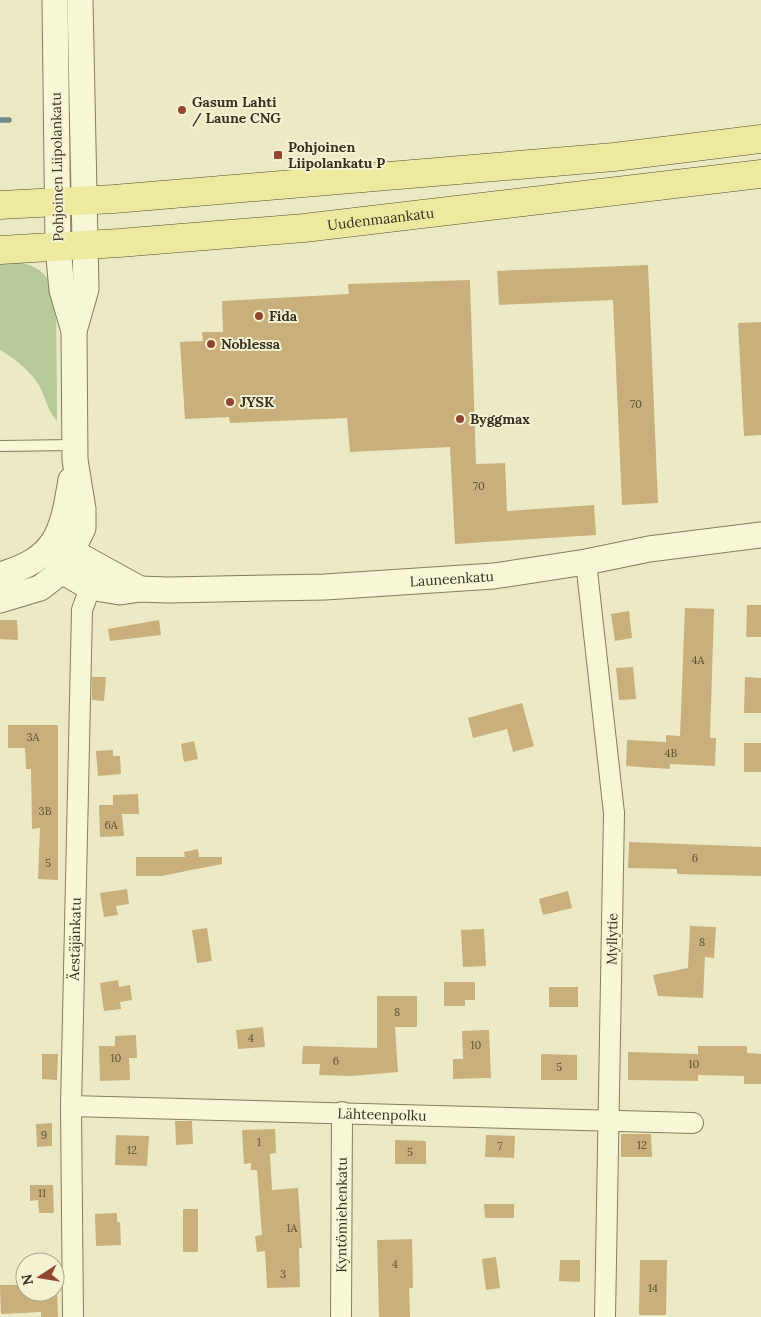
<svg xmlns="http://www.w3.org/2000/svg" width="761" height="1317" viewBox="0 0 761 1317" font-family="Lora,serif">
	<rect width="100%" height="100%" fill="#eceac4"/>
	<!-- green -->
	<path fill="#b7c999" d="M0 261C28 262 41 265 56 290L57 421C48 412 46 399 40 387 31 371 15 359 0 350Z"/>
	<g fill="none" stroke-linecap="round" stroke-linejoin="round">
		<!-- stream -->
		<path stroke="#6d8c8d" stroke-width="5.5" d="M0 120H9"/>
	</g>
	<!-- building -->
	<g fill="#c8af7c">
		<path d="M648 265 658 503 622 505 613 300 499 305 497 271Z"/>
		<path d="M470 280 476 464 505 463 507 511 594 505 596 535 455 544 450 447 350 452 347 418 230 423 229 417 185 419 180 342 203 341 202 332H223L222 301 349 294 348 284Z"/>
		<path d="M761 322V435L744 436 738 323Z"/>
		<path d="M747 605H761V637H746Z"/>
		<path d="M685 608 714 609 710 738H716L715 766 670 764V769L626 766 627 740 666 742V735L680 736Z"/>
		<path d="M629 611 632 638 615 641 611 614Z"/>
		<path d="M0 620H17L18 640 0 639Z"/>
		<path d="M159 620 161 635 110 641 108 629Z"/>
		<path d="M633 667 636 699 619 700 616 668Z"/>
		<path d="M92 677H106L104 701 92 700Z"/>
		<path d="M745 677 761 678V713H744Z"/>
		<path d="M522 703 534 746 513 752 507 729 473 738 468 718Z"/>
		<path d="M8 725H58V880L38 879 40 828 32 829 31 769H26L25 748H8Z"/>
		<path d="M194 741 198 759 184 762 181 744Z"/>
		<rect x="744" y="743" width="17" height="29"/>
		<path d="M113 750V756H120L121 774 98 776 96 751Z"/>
		<path d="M138 794 139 814H122L124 836 100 837 99 805H113V795Z"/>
		<path d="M629 842 761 847V876L677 874V869L628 868Z"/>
		<path d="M198 849 199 857H222V864L161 876H136V857H185L184 852Z"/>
		<path d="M127 889 129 904 116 906 118 915 104 917 100 893Z"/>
		<path d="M568 891 572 908 543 915 539 899Z"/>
		<path d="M690 926 716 927 714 958 705 957 703 998 658 996 653 975 688 968Z"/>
		<path d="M207 928 212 961 197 963 192 930Z"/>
		<path d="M484 929 486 966 463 967 461 930Z"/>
		<path d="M118 980 119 987 130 985 132 1000 120 1002 121 1009 104 1011 100 983Z"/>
		<path d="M444 982H475V1000H465V1006H444Z"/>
		<rect x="549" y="987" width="29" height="20"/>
		<path d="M377 996H417V1027H395L398 1072 351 1076 319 1075 320 1064H302L303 1046 377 1048Z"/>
		<path d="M263 1027 265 1047 238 1049 236 1030Z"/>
		<path d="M489 1030 491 1078 453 1079V1059H463L462 1031Z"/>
		<path d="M136 1035 137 1058H129L130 1080 100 1081 99 1046H115V1036Z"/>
		<path d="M698 1046H747V1053L761 1054V1084H744V1076L698 1075V1081L628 1080V1052L698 1054Z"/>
		<path d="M42 1054H58L57 1080 42 1079Z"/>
		<path d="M541 1054 577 1055V1080H541Z"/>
		<path d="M175 1121H192L193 1144 176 1145Z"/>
		<path d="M52 1123V1146L37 1147 36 1124Z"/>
		<path d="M275 1129 276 1153 270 1154 272 1190 298 1188 302 1248H299L300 1287 267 1288 265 1251 257 1252 255 1236 262 1235 257 1170H251V1163L244 1164 242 1130Z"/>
		<path d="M621 1134H651L652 1157H621Z"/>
		<path d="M116 1135 149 1136 147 1166 115 1165Z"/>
		<path d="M486 1135 515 1136 514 1158 485 1157Z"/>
		<path d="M395 1140 426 1141V1164H395Z"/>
		<path d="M30 1185H53L54 1213H39L38 1200 30 1201Z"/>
		<path d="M484 1204H514V1218H485Z"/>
		<rect x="183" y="1209" width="15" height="43"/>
		<path d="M117 1213V1222H120L121 1245 96 1246 95 1214Z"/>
		<path d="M412 1239 413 1288H409L410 1317H379L377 1240Z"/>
		<path d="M496 1257 500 1288 486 1290 482 1259Z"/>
		<path d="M560 1260H580V1282L559 1281Z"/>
		<path d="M640 1260H667L666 1315H639Z"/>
		<path d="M0 1285H21V1292H57L58 1317H41V1312L1 1314Z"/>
	</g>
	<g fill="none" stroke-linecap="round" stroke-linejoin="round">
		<defs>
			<path id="service" d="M0 446 74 445"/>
			<g id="minor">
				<path d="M586 562 614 813 605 1317"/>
				<path id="s1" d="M71 1106 693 1123"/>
				<path id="s2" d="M73 1317 71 1106 82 610 95 574"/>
				<path id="s3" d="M341 1317 342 1112"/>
			</g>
			<g id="tertiary">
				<path d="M74 331 86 289 80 0"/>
				<path id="s4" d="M50 548 62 571 89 587 120 592 140 589 168 590 325 587 494 576 586 562 649 549 761 535"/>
				<path d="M57 549 73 552 140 589"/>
				<path d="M0 575C57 558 62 534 71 480"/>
				<path d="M0 600 40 588 62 571 83 528V509L75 460 74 331 62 290 58 247 55 0"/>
			</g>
			<g id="primary">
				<path d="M0 205 114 199 614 157 761 139"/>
				<path id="s5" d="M0 250 119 243 304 228 761 174"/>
			</g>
		</defs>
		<!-- service casing -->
		<use href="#service" stroke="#857c5b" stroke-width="12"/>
		<!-- minor casing -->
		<use href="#minor" stroke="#857c5b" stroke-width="22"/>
		<!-- tertiary casing -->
		<use href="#tertiary" stroke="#857c5b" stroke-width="27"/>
		<!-- primary casing -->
		<use href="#primary" stroke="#53492f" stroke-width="29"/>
		<!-- service -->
		<use href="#service" stroke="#f7f6d7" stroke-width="10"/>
		<!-- minor -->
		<use href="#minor" stroke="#f7f6d7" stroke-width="20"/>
		<!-- tertiary -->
		<use href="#tertiary" stroke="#f7f6d7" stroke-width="25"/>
		<!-- primary -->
		<use href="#primary" stroke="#ede99e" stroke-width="28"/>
	</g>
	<!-- markers -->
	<g fill="#91472f" stroke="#f4f2d3" stroke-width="2">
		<circle cx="182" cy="110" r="5"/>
		<rect x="273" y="150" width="10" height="10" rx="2.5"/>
		<circle cx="259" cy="316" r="5"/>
		<circle cx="211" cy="344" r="5"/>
		<circle cx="230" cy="402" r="5"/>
		<circle cx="460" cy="419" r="5"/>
	</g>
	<g text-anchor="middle" stroke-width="4" stroke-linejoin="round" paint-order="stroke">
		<!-- number labels -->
		<g font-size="11" fill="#5a5036">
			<text x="636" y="408">70</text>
			<text x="479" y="490">70</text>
			<text x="698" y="664">4A</text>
			<text x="33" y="741">3A</text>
			<text x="671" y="757">4B</text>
			<text x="45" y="815">3B</text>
			<text x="111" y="829">6A</text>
			<text x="695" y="862">6</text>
			<text x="48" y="867">5</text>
			<text x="702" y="946">8</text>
			<text x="397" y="1016">8</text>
			<text x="251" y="1042">4</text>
			<text x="476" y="1049">10</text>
			<text x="116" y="1062">10</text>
			<text x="336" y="1065">6</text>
			<text x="694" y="1068">10</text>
			<text x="559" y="1071">5</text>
			<text x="44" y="1139">9</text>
			<text x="259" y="1146">1</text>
			<text x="642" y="1149">12</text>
			<text x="500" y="1150">7</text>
			<text x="132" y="1154">12</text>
			<text x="410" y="1156">5</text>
			<text x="42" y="1197">11</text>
			<text x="292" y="1232">1A</text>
			<text x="395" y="1268">4</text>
			<text x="283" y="1278">3</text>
			<text x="653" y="1292">14</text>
		</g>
		<!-- poi labels -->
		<g font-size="14" font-weight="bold" fill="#36301f" stroke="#f4f2d3" text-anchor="start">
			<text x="192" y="107">Gasum Lahti<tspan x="192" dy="16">/ Laune CNG</tspan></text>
			<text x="288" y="152">Pohjoinen<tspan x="288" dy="16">Liipolankatu P</tspan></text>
			<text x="269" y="321">Fida</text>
			<text x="221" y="349">Noblessa</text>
			<text x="240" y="407">JYSK</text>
			<text x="470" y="424">Byggmax</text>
		</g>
		<!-- street labels -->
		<g font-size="14" fill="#36301f" stroke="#f4f2d3">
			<text transform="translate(57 167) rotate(-91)" y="5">Pohjoinen Liipolankatu</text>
			<text dy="5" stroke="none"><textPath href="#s5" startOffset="382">Uudenmaankatu</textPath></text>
			<text dy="5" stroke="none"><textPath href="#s4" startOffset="421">Launeenkatu</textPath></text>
			<text dy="5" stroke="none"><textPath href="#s2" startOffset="378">Äestäjänkatu</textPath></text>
			<text transform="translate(612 939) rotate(-89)" y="5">Myllytie</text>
			<text dy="5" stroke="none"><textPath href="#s1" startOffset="311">Lähteenpolku</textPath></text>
			<text dy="5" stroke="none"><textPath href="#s3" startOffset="102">Kyntömiehenkatu</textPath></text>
		</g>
	</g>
	<!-- north arrow -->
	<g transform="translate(40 1277) rotate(258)"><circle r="24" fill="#f4f2d3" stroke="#a8a48b"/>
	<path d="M0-4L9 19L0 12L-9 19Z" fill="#91472f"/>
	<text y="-8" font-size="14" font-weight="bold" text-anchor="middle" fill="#36301f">N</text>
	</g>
</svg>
